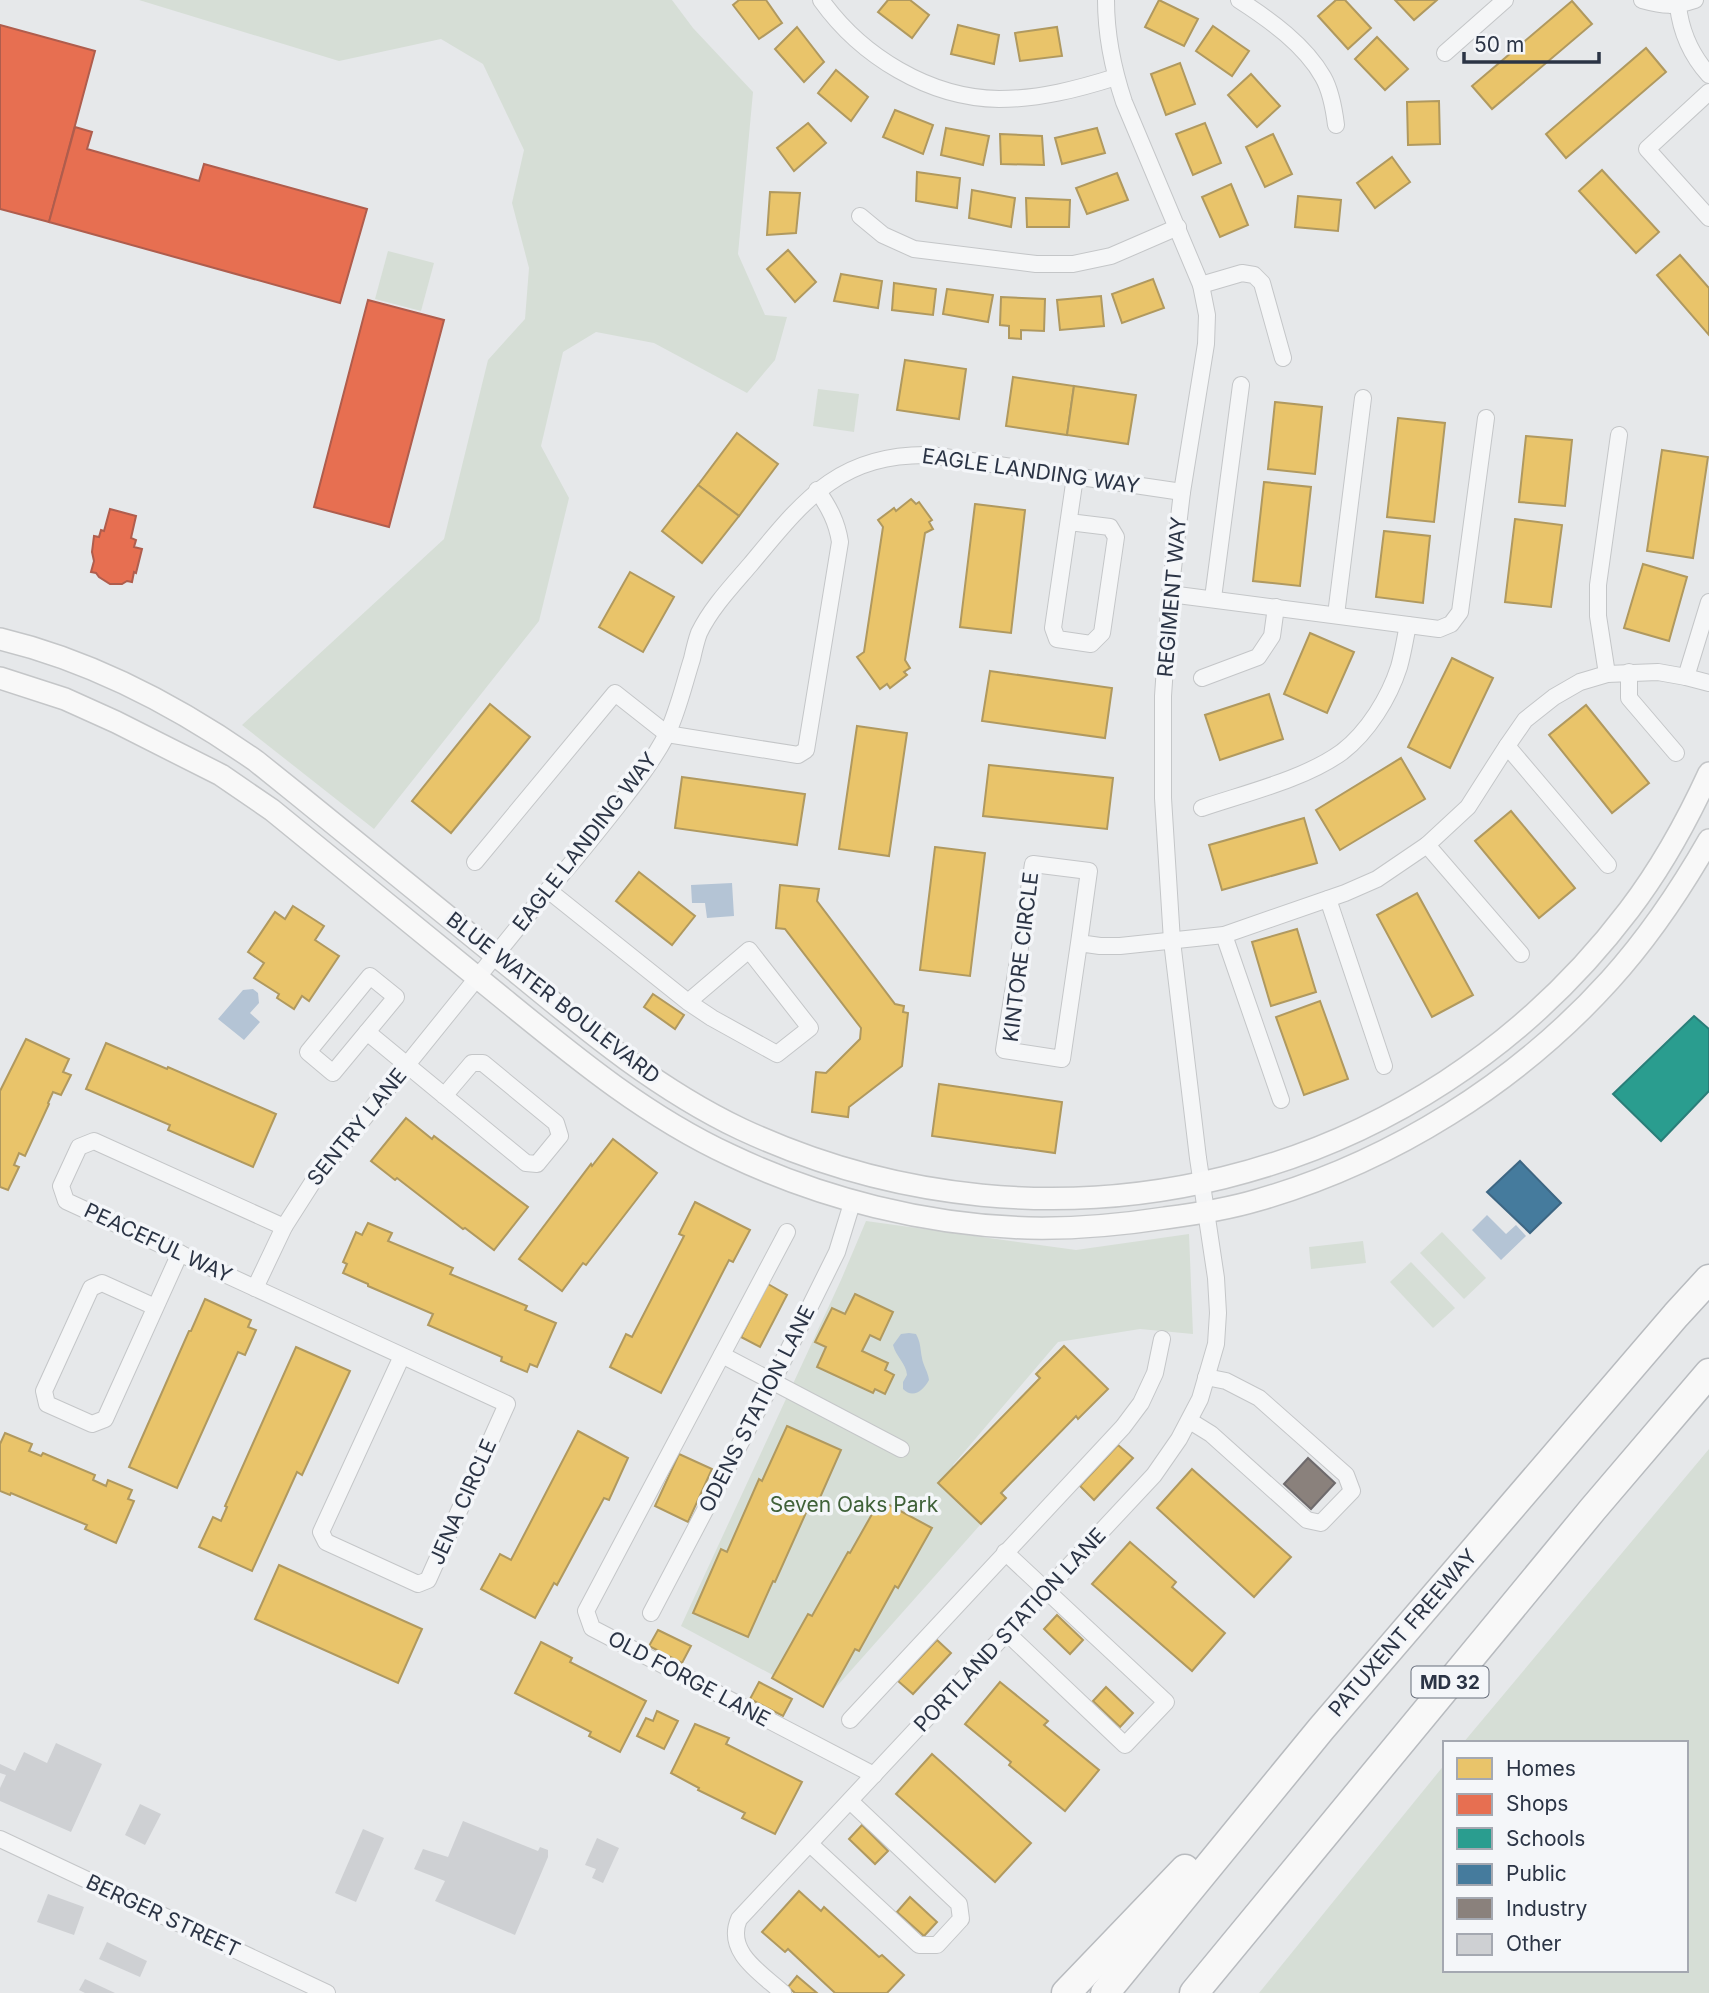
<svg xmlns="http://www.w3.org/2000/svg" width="1709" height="1993" viewBox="0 0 1709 1993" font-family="Inter,sans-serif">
	<rect width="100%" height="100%" fill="#e6e8ea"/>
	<!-- green -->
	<g fill="#d6ded6">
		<path d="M139 0H672L693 28 753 92 738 254 765 315 787 317 775 360 747 393 654 343 596 332 563 352 541 446 569 498 539 621 374 829 242 725 444 539 488 360 525 319 529 268 512 203 524 150 483 64 441 39 339 61Z"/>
		<path d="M388 251 434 263 421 311 375 299Z"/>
		<path d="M818 389 859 394 854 432 813 426Z"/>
		<path d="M866 1221 1076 1250 1189 1234 1193 1334 1140 1329 1058 1342 953 1465 980 1525 823 1702 681 1626 841 1280Z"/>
		<path d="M1442 1232 1486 1278 1464 1299 1420 1253Z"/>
		<path d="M1363 1241 1366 1263 1311 1269 1309 1247Z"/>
		<path d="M1411 1262 1455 1308 1433 1328 1390 1282Z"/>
		<path d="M1709 1449V1993H1259L1445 1764V1970H1686V1743H1463Z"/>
	</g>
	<!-- water -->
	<g fill="#b4c4d5">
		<path d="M732 883 734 916 707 918 705 903H692L691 885Z"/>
		<path d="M253 989 258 993 259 1003 250 1013 260 1022 244 1040 218 1019 243 990Z"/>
		<path d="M1487 1215 1506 1234 1516 1225 1526 1236 1501 1260 1472 1230Z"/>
		<path d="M909 1333 916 1334C921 1343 920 1348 922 1358 923 1365 928 1372 929 1380 923 1391 913 1399 903 1389V1382L907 1375C906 1363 896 1357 893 1345L901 1334Z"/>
	</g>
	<!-- homes -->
	<g fill="#e9c46a" stroke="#b0995f" stroke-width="2">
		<path d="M739 0H766L782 23 759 39 733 5Z"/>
		<path d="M888 0H910L929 15 912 38 878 12Z"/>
		<path d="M1159 0 1198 19 1184 46 1145 27Z"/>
		<path d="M1336 0H1345L1371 28 1348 49 1318 16Z"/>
		<path d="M1395 0H1437L1414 20Z"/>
		<path d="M1572 1 1592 24 1492 109 1472 86Z"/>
		<path d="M958 25 999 35 994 64 951 54Z"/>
		<path d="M1213 26 1249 51 1232 76 1196 51Z"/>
		<path d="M797 27 824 62 804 82 775 49Z"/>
		<path d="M1057 27 1062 56 1020 61 1015 33Z"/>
		<path d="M1377 37 1408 69 1385 90 1355 59Z"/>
		<path d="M1646 48 1666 72 1566 158 1546 134Z"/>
		<path d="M1180 63 1195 104 1166 115 1151 74Z"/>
		<path d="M836 70 868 97 851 121 818 93Z"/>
		<path d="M1251 74 1280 106 1257 127 1228 95Z"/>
		<path d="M1439 101 1440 144 1408 145 1407 102Z"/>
		<path d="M895 110 933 125 923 154 883 137Z"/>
		<path d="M808 123 826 143 794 171 777 148Z"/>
		<path d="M1205 123 1221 163 1193 175 1176 134Z"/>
		<path d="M946 128 989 136 983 165 941 155Z"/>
		<path d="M1097 128 1105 153 1062 164 1055 138Z"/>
		<path d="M1000 134 1042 136 1044 165 1001 164Z"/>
		<path d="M1273 134 1292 174 1265 187 1246 147Z"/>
		<path d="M1392 157 1410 182 1375 208 1357 183Z"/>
		<path d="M1602 170 1659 232 1636 253 1579 191Z"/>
		<path d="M917 172 960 178 957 208 916 201Z"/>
		<path d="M1117 173 1128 200 1087 214 1076 188Z"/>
		<path d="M1231 184 1248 225 1220 237 1202 197Z"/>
		<path d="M972 190 1015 198 1011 227 969 218Z"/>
		<path d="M770 192 800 193 796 233 767 235Z"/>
		<path d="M1298 196 1341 200 1338 231 1295 227Z"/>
		<path d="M1026 198 1070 200 1069 227H1027Z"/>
		<path d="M788 250 816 282 795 302 767 269Z"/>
		<path d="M1680 255 1709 288V335L1657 275Z"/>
		<path d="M841 274 882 281 878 308 834 301Z"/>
		<path d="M1153 279 1164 308 1122 323 1112 294Z"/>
		<path d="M894 283 936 289 933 315 892 310Z"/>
		<path d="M947 289 993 295 988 322 943 314Z"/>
		<path d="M1101 296 1104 326 1060 330 1057 300Z"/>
		<path d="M1001 297 1045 299 1044 331 1021 330V339L1009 338V326L1000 325Z"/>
		<path d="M905 360 966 369 959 419 897 410Z"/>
		<path d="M1013 377 1074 386 1067 435 1006 426Z"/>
		<path d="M1074 386 1136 395 1128 444 1067 435Z"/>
		<path d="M1275 402 1322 407 1315 474 1268 469Z"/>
		<path d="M1398 418 1445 423 1434 522 1387 517Z"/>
		<path d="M737 433 778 464 739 516 698 485Z"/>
		<path d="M1526 436 1572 440 1565 506 1519 502Z"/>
		<path d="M1662 450 1708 457 1693 558 1647 551Z"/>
		<path d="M1264 482 1311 487 1300 586 1253 581Z"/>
		<path d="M698 485 739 516 702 563 662 531Z"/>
		<path d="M911 499 916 504 919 502 932 520 929 522 933 529 925 533 905 660 910 668 904 672 907 675 890 688 887 684 880 689 857 657 864 652 883 527 878 520 894 508 896 511Z"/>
		<path d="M975 504 1025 510 1011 633 960 627Z"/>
		<path d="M1515 519 1562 525 1551 607 1505 602Z"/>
		<path d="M1384 531 1430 536 1423 603 1376 597Z"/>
		<path d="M1643 564 1687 577 1669 641 1624 628Z"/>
		<path d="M630 572 674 597 643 652 599 627Z"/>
		<path d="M1310 633 1354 652 1327 713 1284 694Z"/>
		<path d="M1452 658 1493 678 1450 768 1408 747Z"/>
		<path d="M990 671 1112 688 1105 738 982 721Z"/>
		<path d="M1269 694 1283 739 1220 760 1205 715Z"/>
		<path d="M490 704 530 737 451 833 412 801Z"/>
		<path d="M1586 705 1649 783 1612 813 1549 735Z"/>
		<path d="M857 726 907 733 889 856 839 849Z"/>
		<path d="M1401 758 1425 799 1340 850 1316 810Z"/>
		<path d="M989 765 1113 778 1107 829 983 816Z"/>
		<path d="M682 777 805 794 797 845 675 828Z"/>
		<path d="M1511 811 1575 888 1539 918 1475 841Z"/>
		<path d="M1304 818 1317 863 1222 890 1209 845Z"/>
		<path d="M935 847 985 853 970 976 920 970Z"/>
		<path d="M639 872 695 916 672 945 616 901Z"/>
		<path d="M780 885 819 889 817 901 895 1004 904 1006 903 1012 908 1013 902 1066 849 1107 848 1117 812 1112 816 1072 826 1073 860 1039 861 1028 785 929 776 928Z"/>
		<path d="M1417 893 1473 995 1432 1017 1377 915Z"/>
		<path d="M293 906 324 926 315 940 339 956 309 1001 302 996 294 1009 277 998 279 994 254 978 264 963 248 952 275 912 285 919Z"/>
		<path d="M1297 929 1316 992 1271 1006 1252 942Z"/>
		<path d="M653 994 684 1015 675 1029 644 1007Z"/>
		<path d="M1320 1001 1348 1079 1304 1095 1276 1017Z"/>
		<path d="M26 1039 69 1059 63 1072 71 1075 61 1095 53 1092 48 1103 49 1104 25 1156 19 1153 14 1165 19 1167 8 1190 0 1187V1091Z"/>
		<path d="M106 1043 167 1069 168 1067 276 1114 253 1167 168 1130 170 1125 86 1089Z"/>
		<path d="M939 1084 1062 1102 1055 1153 932 1136Z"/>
		<path d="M406 1118 432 1139 434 1136 528 1207 494 1250 465 1228 463 1229 397 1178 395 1180 371 1161Z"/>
		<path d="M613 1139 657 1173 586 1265 583 1263 562 1291 519 1259 591 1164 592 1166Z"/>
		<path d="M695 1202 750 1230 733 1262 729 1260 661 1393 610 1367 626 1334 632 1337 684 1236 679 1234Z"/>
		<path d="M368 1223 392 1233 388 1241 453 1268 450 1274 527 1306 525 1310 556 1323 537 1367 530 1364 527 1372 501 1361 502 1357 428 1325 433 1314 368 1286V1284L343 1273 347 1264 343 1262 356 1232 362 1235Z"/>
		<path d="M768 1284 787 1295 760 1347 741 1337Z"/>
		<path d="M855 1294 893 1312 880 1340 870 1335 862 1351 888 1363 885 1370 894 1375 885 1394 875 1389 873 1393 817 1367 826 1347 815 1342 832 1308 845 1314Z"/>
		<path d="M205 1299 251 1320 248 1327 256 1330 245 1355 238 1352 177 1488 129 1467 189 1331H191Z"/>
		<path d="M1064 1346 1108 1389 1078 1419 1076 1416 1001 1493 1006 1498 981 1524 938 1483 1040 1378 1036 1374Z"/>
		<path d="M296 1347 350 1371 302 1475 297 1472 252 1571 199 1547 213 1517 221 1521 227 1507 225 1506Z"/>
		<path d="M787 1426 841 1450 815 1509 809 1506 775 1582 773 1581 748 1637 693 1613 721 1549 727 1552 759 1479 762 1481Z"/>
		<path d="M578 1431 628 1458 609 1500 604 1498 557 1585 554 1583 535 1618 481 1589 500 1554 511 1560Z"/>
		<path d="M5 1433 32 1444 29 1451 41 1456 43 1453 95 1475 93 1480 106 1486 108 1480 132 1490 128 1499 134 1501 116 1543 85 1529 87 1525 11 1493 10 1495 0 1491V1444Z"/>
		<path d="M1118 1445 1133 1458 1094 1500 1080 1486Z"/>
		<path d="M679 1454 712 1469 688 1522 655 1506Z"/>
		<path d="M1192 1469 1291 1557 1254 1597 1157 1508Z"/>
		<path d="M880 1500 932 1528 898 1588 895 1586 859 1651 855 1649 823 1707 772 1678 808 1614 812 1616 848 1552 850 1553Z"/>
		<path d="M1130 1542 1176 1582 1172 1587 1225 1633 1192 1671 1092 1584Z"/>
		<path d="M279 1565 422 1629 398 1683 255 1619Z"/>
		<path d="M1057 1615 1083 1640 1070 1654 1044 1629Z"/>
		<path d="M658 1630 691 1646 682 1663 649 1646Z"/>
		<path d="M937 1640 951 1653 913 1694 898 1681Z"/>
		<path d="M541 1642 572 1658 570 1662 646 1701 620 1752 589 1736 591 1732 515 1693Z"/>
		<path d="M759 1682 792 1699 783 1716 750 1699Z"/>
		<path d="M1000 1682 1048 1721 1044 1725 1099 1770 1065 1811 1009 1765 1011 1762 965 1724Z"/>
		<path d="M1106 1687 1133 1713 1120 1727 1093 1701Z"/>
		<path d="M657 1711 678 1721 664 1749 637 1736 646 1718 653 1721Z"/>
		<path d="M695 1724 729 1738 726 1744 802 1782 775 1834 742 1818 745 1813 698 1790 699 1788 671 1773Z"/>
		<path d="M932 1754 1031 1843 995 1882 896 1794Z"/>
		<path d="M862 1825 888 1851 875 1864 849 1839Z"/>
		<path d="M799 1891 821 1911 824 1907 879 1957 882 1955 904 1975 887 1993H835L788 1949 785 1952 762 1932Z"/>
		<path d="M910 1897 937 1922 924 1936 897 1912Z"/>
		<path d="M797 1976 817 1993H795L788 1987Z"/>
	</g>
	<!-- shops -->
	<g fill="#e76f51" stroke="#af5d4d" stroke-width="2">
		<path d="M0 25 95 51 49 222 0 209Z"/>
		<path d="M75 127 92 132 87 149 199 181 204 164 367 209 340 303 49 222Z"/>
		<path d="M368 300 444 320 389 527 314 507Z"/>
		<path d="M110 509 136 516 131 538 136 540 134 547 142 549 136 573 134 572 132 582 127 581 122 584H110L99 577 96 573 91 572 94 561 92 552 94 536 99 537 101 530 104 531Z"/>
	</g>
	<!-- schools -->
	<path fill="#2a9d8f" stroke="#2a7e79" stroke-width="2" d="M1694 1016 1709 1029V1091L1661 1141 1613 1094Z"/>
	<!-- public -->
	<path fill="#457b9d" stroke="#3d6683" stroke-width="2" d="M1520 1161 1561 1203 1530 1233 1487 1192Z"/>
	<!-- industry -->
	<path fill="#8a817c" stroke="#6e6a6c" stroke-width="2" d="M1308 1458 1335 1483 1311 1509 1284 1484Z"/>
	<!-- building -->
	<g fill="#ced0d3">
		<path d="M56 1743 102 1764 71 1832 0 1801V1788L6 1775 0 1773V1764L15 1771 24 1752 47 1763Z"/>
		<path d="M140 1804 161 1814 145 1845 125 1835Z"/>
		<path d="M463 1821 538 1851 540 1847 548 1850V1857L515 1935 435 1901 445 1881 414 1869 423 1849 448 1857Z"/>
		<path d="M363 1829 384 1838 356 1902 335 1893Z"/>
		<path d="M597 1838 619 1848 603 1883 592 1878 596 1869 585 1865Z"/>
		<path d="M48 1894 84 1907 74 1935 37 1922Z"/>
		<path d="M107 1942 147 1961 140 1977 99 1959Z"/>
		<path d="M85 1979 115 1993H85L79 1990Z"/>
	</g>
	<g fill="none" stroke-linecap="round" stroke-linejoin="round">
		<defs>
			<g id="street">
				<path d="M821 0C861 56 929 98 999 99 1040 99 1078 89 1116 77"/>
				<path d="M1239 0C1270 20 1305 45 1323 77 1331 91 1334 109 1336 125"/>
				<path d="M1642 0C1664 6 1674 7 1695 0"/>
				<path d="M1678 6C1681 32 1691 55 1709 75"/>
				<path d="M1445 53 1505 0"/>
				<path d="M1709 92 1647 149 1709 218"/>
				<path d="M860 216 883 235 914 249 1036 264H1073L1111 256 1178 227"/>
				<path d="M1201 285 1242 273 1254 275 1262 283 1283 358"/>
				<path d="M1069 522 1110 527 1116 537 1102 633 1091 644 1057 639 1053 628 1075 477"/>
				<path d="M1170 594 1439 629 1451 624 1460 612 1486 418"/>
				<path d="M1213 598 1241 385"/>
				<path d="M1336 615 1363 398"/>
				<path d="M1629 672V698L1676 753"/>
				<path d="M1607 674 1598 616V585L1619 435"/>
				<path d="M1686 677 1709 602"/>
				<path d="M1202 678 1258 657 1272 636 1276 607"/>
				<path d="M1507 746 1608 865"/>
				<path d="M1202 808C1246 793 1305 779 1342 752 1368 732 1389 698 1399 667 1403 653 1405 639 1408 625"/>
				<path d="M1427 845 1521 954"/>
				<path d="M475 862 615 693 667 734 798 755 806 750 840 542C837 522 829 507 817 490"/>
				<path d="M548 890 688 1002 712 1018 777 1054 810 1028 749 950 688 1002"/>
				<path d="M1328 899 1384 1066"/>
				<path d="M1224 935 1281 1100"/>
				<path d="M1079 943 1062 1059 1004 1050 1033 864 1089 871 1079 943 1100 946H1120L1224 935 1345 893 1377 879 1427 845 1468 807 1507 746 1525 720 1554 697 1580 682 1607 674 1658 672 1686 677 1709 683"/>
				<path d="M370 976 396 997 333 1073 308 1052Z"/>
				<path d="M367 1032 526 1163 537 1164 560 1136 556 1123 483 1063H472L444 1096"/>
				<path d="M284 1227 94 1141 79 1147 61 1186 66 1201 507 1404 428 1580 418 1584 326 1542 321 1532 402 1356"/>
				<path d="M787 1232 586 1611 592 1628 874 1775"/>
				<path d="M255 1288 284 1227 314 1180 548 890C572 864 594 836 616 808 634 785 653 761 667 734 678 711 684 684 692 659 694 650 696 641 699 633 711 608 732 586 750 565 804 500 839 453 931 455L1182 492"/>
				<path d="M155 1307 102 1283 91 1288 44 1391 47 1404 92 1424 105 1419 180 1253"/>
				<path d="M722 1355 901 1449"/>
				<path d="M1190 1421 1211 1434 1307 1520 1321 1523 1352 1491 1346 1475 1259 1398 1226 1381 1206 1377"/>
				<path d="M1005 1552 1166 1702 1125 1745 1007 1633"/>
				<path d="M651 1613 773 1381 837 1252 853 1200"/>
				<path d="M850 1720 1123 1427 1141 1403 1155 1373 1162 1339"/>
				<path d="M0 1839 327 1993"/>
				<path d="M810 1844 919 1945H937L961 1919 959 1904 850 1801"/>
				<path d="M783 1993C761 1973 725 1952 739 1919L1154 1475 1179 1439 1200 1399 1216 1344 1218 1313 1216 1278 1198 1158 1172 941 1163 798V696L1170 594 1182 492 1206 344 1207 315 1201 285 1124 102C1113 69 1106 36 1106 0"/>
			</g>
			<g id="secondary">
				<path d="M0 639C92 661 179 707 256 761 341 829 425 898 510 967 583 1027 655 1088 741 1129 1053 1275 1420 1186 1629 910 1661 868 1687 821 1709 773"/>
				<path d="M0 678 65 699 116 722 221 775 272 810C350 873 427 937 505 1000 576 1058 646 1116 730 1155 822 1199 927 1225 1028 1228 1074 1229 1120 1225 1165 1218 1196 1214 1228 1209 1258 1200 1391 1162 1517 1083 1610 980 1649 937 1681 889 1709 840"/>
			</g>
			<g id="highway">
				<path d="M1066 1993 1185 1869"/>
				<path d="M1105 1993 1321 1729 1676 1315 1709 1279"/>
				<path d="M1194 1993 1593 1509 1709 1373"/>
			</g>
		</defs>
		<!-- street casing -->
		<use href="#street" stroke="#c4c6c8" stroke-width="18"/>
		<!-- secondary casing -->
		<use href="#secondary" stroke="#c4c6c8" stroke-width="24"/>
		<!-- highway casing -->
		<use href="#highway" stroke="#b8bbbf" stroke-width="31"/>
		<!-- street -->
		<use href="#street" stroke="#f5f6f7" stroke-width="16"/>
		<!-- secondary -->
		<use href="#secondary" stroke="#f8f8f8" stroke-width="21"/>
		<!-- highway -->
		<use href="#highway" stroke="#f8f8f8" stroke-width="28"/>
	</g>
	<g text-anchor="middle" stroke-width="7" stroke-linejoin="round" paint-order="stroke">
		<!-- shield labels -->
		<rect fill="#f4f6f9" stroke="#676e7b" stroke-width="2" x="1411.5" y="1666.5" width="77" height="31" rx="5"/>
		<g font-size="19" font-weight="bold" fill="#2b3445">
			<text x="1450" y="1689">MD 32</text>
		</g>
		<!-- street labels -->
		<g font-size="21" fill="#2b3445" stroke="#f4f6f9">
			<text transform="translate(1031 471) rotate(8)" y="7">EAGLE LANDING WAY</text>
			<text transform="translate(1172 597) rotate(-85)" y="7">REGIMENT WAY</text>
			<text transform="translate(585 842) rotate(-52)" y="7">EAGLE LANDING WAY</text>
			<text transform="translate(1021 957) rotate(-83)" y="7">KINTORE CIRCLE</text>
			<text transform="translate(553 998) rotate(38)" y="7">BLUE WATER BOULEVARD</text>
			<text transform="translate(357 1127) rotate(-51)" y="7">SENTRY LANE</text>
			<text transform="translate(158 1243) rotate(25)" y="7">PEACEFUL WAY</text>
			<text transform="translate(757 1409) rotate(-63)" y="7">ODENS STATION LANE</text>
			<text transform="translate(463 1502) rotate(-66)" y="7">JENA CIRCLE</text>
			<text transform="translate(1010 1630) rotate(-47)" y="7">PORTLAND STATION LANE</text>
			<text transform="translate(1403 1633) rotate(-49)" y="7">PATUXENT FREEWAY</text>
			<text transform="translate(689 1679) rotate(28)" y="7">OLD FORGE LANE</text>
			<text transform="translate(163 1916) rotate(25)" y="7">BERGER STREET</text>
		</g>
		<!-- park labels -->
		<g font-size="21" fill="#3f6138" stroke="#f4f6f9">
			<text x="854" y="1512">Seven Oaks Park</text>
		</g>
	</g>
	<!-- legend -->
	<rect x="1443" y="1741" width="245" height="231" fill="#f4f6f9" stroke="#a4a8b1" stroke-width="2"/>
	<rect x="1457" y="1758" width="35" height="21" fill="#e9c46a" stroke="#a4a8b1" stroke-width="2"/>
	<text x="1506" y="1776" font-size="21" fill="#2b3445">Homes</text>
	<rect x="1457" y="1794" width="35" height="21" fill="#e76f51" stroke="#a4a8b1" stroke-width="2"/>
	<text x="1506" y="1811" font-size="21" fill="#2b3445">Shops</text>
	<rect x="1457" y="1828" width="35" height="21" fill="#2a9d8f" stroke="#a4a8b1" stroke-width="2"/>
	<text x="1506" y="1846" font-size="21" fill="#2b3445">Schools</text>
	<rect x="1457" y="1864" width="35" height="21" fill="#457b9d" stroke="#a4a8b1" stroke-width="2"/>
	<text x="1506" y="1881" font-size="21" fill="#2b3445">Public</text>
	<rect x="1457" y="1898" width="35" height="21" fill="#8a817c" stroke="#a4a8b1" stroke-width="2"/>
	<text x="1506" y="1916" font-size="21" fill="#2b3445">Industry</text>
	<rect x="1457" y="1934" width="35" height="21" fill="#ced0d3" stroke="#a4a8b1" stroke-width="2"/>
	<text x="1506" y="1951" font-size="21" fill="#2b3445">Other</text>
	<!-- scale -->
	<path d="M1464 52v10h135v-10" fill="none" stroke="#2b3445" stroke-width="3.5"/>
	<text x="1474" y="52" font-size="21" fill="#2b3445" stroke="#f4f6f9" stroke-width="5" paint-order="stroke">50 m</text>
</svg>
